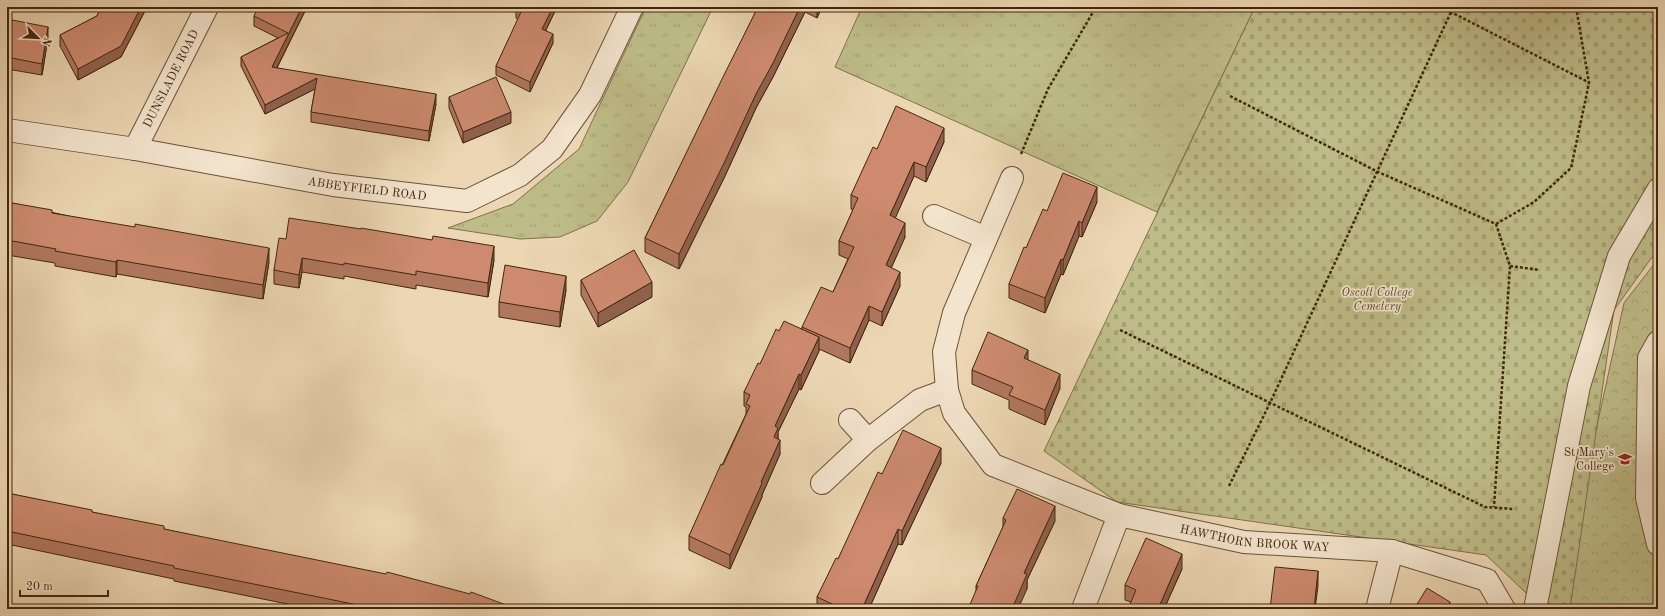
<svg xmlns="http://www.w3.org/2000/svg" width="1665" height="616" viewBox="0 0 1665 616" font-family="'Old Standard TT',serif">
	<defs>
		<pattern id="grass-tufts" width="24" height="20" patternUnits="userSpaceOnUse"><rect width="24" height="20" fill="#bebc88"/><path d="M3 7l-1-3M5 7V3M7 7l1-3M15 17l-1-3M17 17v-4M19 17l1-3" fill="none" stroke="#a4a174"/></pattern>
		<pattern id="forest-crowns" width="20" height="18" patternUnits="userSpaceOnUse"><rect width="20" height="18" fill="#bebc88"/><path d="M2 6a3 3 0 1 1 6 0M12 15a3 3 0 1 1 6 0" fill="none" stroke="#a4a174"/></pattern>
		<pattern id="cemetery-stones" width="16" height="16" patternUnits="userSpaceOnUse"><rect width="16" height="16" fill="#bebc88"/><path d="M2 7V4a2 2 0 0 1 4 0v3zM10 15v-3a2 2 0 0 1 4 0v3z" fill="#a4a174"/></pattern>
	</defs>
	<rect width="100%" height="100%" fill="#ecd6b3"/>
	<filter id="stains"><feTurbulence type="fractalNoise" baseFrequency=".005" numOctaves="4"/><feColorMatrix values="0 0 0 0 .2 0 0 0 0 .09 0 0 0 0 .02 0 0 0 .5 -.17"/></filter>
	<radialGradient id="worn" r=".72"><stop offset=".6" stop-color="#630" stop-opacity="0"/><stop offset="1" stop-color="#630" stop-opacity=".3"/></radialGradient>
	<!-- grass -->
	<g fill="url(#grass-tufts)" stroke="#80714b">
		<path d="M646 7H713L628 182 597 221 560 237 520 239 448 228 513 204 579 149Z"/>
		<path d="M862 7H1255L1157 212 835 67Z"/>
	</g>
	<!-- forest -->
	<path fill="url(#forest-crowns)" stroke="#80714b" d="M1658 259V609H1570L1566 566 1624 303Z"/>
	<!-- cemetery -->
	<path fill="url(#cemetery-stones)" stroke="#80714b" d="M1255 7H1658V249L1614 310 1570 609H1543L1486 555 1117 502 1044 451Z"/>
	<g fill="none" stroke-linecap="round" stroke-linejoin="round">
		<defs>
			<g id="minor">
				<path id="s1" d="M7 130 135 149 333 185 467 201 520 175 552 149 590 95 632 7"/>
				<path id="s2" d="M135 149 207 7"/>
				<path id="s3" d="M1012 178 954 313 944 352 947 390 954 413 993 465 1119 515 1244 542 1392 551 1487 580 1504 609"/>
				<path d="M934 216 986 238"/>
				<path d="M1658 342 1649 358 1647 498 1658 544"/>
				<path d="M850 420 868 440"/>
				<path d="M822 483 868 440 920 400 947 390"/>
				<path d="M1083 609 1119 515"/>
				<path d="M1377 609 1392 551"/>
				<path d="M1535 609 1579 386 1619 256 1658 190"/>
			</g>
		</defs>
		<!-- minor casing -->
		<use href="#minor" stroke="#6d5237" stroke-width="24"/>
		<!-- path -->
		<g stroke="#43260e" stroke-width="2.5" stroke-dasharray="3 2" stroke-linecap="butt">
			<path d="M1441 7 1588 82"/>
			<path d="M1230 96 1378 172 1496 224 1510 266 1494 507"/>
			<path d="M1021 154 1048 89 1096 7"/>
			<path d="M1496 224 1534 202 1571 168 1589 83 1576 7"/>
			<path d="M1510 266 1540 270"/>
			<path d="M1120 330 1485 507 1514 509"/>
			<path d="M1229 486 1270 403 1451 12"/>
		</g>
		<!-- minor -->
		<use href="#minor" stroke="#f3e4ce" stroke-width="22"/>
	</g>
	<!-- wall -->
	<g fill="#b0775f" stroke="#43260e">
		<path d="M101 7H147L121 57 78 80 60 46V35L97 16Z"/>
		<path d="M307 7 277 68 436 104 429 141 311 122V112L315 89 265 114 241 66V57L278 38 254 26V16Z"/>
		<path d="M517 7H557L546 30 553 43 530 92 496 75V66L518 20 516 18V9Z"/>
		<path d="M758 7H822L817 18 805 12 773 77 756 108 725 176 679 269 645 252V238Z"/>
		<path d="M7 19 48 38 42 75 7 69Z"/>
		<path d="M449 97 511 123 463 143 449 108Z"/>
		<path d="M944 142 926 182 914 176 895 218 905 237 891 268 900 286 882 326 869 320 850 363 819 349V351L801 390 799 389 778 432V439L780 454 762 495V497L730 569 689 550V536L746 414V407L744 406V392L760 364 779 331 802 329V327L833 292 848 259 839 255V241L853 210 851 209V195L877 149Z"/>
		<path d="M7 202 269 262 263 299 117 274 116 277 55 266V263L7 255Z"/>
		<path d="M1097 202 1082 237 1079 236 1063 275 1061 274 1045 313 1009 298V284L1026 248 1047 211Z"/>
		<path d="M286 239 494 260 488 297 416 285V289L344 276V279L302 272 299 288 274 284V270Z"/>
		<path d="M581 280 652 297 598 327 581 295Z"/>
		<path d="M566 290 560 327 499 317V302Z"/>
		<path d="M1028 360 1060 388 1045 425 1009 409V400L972 384V370Z"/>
		<path d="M941 463 902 545 898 544 869 609H817V597L838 559 882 474Z"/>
		<path d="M7 493 92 512 164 529 517 609H312L174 581V579L7 544Z"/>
		<path d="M1003 518 1055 521 1027 580V589L976 591V586L1003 527Z"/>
		<path d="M1182 569 1164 609H1128L1131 602 1125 600V585Z"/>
	</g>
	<!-- shaded-wall -->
	<g fill="#90614e" stroke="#43260e">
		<path d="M141 7H147L121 57 78 80V69Z"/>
		<path d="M302 7H307L272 77V67Z"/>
		<path d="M553 7H557L542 38V29Z"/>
		<path d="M800 7H805V12L773 77 756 108 725 176 679 269V254L756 94Z"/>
		<path d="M817 7H822L817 18Z"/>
		<path d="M48 27V38L42 75V64Z"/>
		<path d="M553 34V43L530 92V82Z"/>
		<path d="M317 78V88L265 114V105Z"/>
		<path d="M436 94V104L429 141V131Z"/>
		<path d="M511 112V123L463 143V132Z"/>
		<path d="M944 128V142L926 182V167Z"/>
		<path d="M914 162V176L890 230V215Z"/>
		<path d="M1097 187V202L1082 237V223Z"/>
		<path d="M1079 221V236L1063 275V260Z"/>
		<path d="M905 223V237L886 280V265Z"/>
		<path d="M494 246V260L488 297V283Z"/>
		<path d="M269 248V262L263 299V285Z"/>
		<path d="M302 258V272L299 288V275Z"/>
		<path d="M1061 259V274L1045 313V298Z"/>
		<path d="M117 260V274L116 277V262Z"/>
		<path d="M900 272V286L882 326V312Z"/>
		<path d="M566 276V290L560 327V312Z"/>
		<path d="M652 282V297L598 327V313Z"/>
		<path d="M869 306V320L850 363V348Z"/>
		<path d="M819 337V351L801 390V375Z"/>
		<path d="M1028 350V364L1024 358Z"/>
		<path d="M799 374V389L778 432V442L774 437 775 426Z"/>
		<path d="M1060 374V388L1045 425V410Z"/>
		<path d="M780 440V454L762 495V497L730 569V555L761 482Z"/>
		<path d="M941 448V463L902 545V531Z"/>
		<path d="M1055 506V521L1027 580V589L1018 609H1012L1024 573Z"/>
		<path d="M898 529V544L869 609H862Z"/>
		<path d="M1182 554V569L1164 609H1158Z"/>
		<path d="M1318 571V586L1315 609H1314Z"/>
		<path d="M1450 602V609H1445Z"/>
	</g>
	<!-- building -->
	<g fill="#cd8a6f" stroke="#43260e">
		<path d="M101 7H141L121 46 78 69 60 35 97 16Z"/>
		<path d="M258 7H302L272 67 436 94 429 131 311 112 317 78 265 105 241 57 288 33 254 16Z"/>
		<path d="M517 7H553L542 29 553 34 530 82 496 66 521 12 516 9Z"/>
		<path d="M758 7H800L773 63 756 94 725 161 679 254 645 238 723 77Z"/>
		<path d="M7 19 48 27 42 64 7 57Z"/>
		<path d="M496 77 511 112 463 132 449 97Z"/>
		<path d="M896 106 944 128 926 167 914 162 890 215 905 223 886 265 900 272 882 312 869 306 850 348 802 327 821 287 833 292 854 247 839 241 858 198 851 195 873 147 877 149Z"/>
		<path d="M1063 173 1097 187 1082 223 1079 221 1063 260 1061 259 1045 298 1009 284 1024 247 1026 248 1043 209 1047 211Z"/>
		<path d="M7 202 52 210V213L135 227V224L269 248 263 285 117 260 116 262 55 251 56 249 7 240Z"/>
		<path d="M289 218 361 229V228L432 240 433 236 494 246 488 283 416 271V275L344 263V265L302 258 299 275 274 270 279 238 286 239Z"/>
		<path d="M634 250 652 282 598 313 581 280Z"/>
		<path d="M505 265 566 276 560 312 499 302Z"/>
		<path d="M784 321 819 337 801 375 799 374 775 426 778 428 774 437 780 440 761 482 762 483 730 555 689 536 721 464 723 465 750 406 746 404 750 395 744 392 758 363 760 364 776 329 779 331Z"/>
		<path d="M988 332 1028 350 1024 358 1060 374 1045 410 1009 395 1013 387 972 370Z"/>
		<path d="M903 430 941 448 902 531 898 529 862 609H843L817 597 836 558 838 559 878 472 882 474Z"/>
		<path d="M1017 489 1055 506 1024 573 1027 574 1012 609H968L978 586H976L1006 520 1003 518Z"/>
		<path d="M7 493 92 510V512L164 526V529L386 574 387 572 470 594 471 592 517 609H378L174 568V566L7 531Z"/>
		<path d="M1146 538 1182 554 1158 609H1128L1136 590 1125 585Z"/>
		<path d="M1275 567 1318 571 1314 609H1270Z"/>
		<path d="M1427 588 1450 602 1446 609H1414Z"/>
	</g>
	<!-- icons -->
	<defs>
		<symbol id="university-bare" viewBox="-9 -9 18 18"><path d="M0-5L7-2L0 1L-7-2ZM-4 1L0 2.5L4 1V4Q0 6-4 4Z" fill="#8f2418" stroke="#f3e4ce" stroke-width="2.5" paint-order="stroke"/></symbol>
	</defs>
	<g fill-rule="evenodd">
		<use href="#university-bare" x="1615" y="449" width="20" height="20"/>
	</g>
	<g text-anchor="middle" stroke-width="3.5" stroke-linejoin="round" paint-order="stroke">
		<!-- street labels -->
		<g font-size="12" fill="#43260e" stroke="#f3e4ce">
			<text dy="4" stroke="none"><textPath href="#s2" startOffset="79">DUNSLADE ROAD</textPath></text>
			<text dy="4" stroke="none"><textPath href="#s1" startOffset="365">ABBEYFIELD ROAD</textPath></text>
			<text dy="4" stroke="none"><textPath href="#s3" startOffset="588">HAWTHORN BROOK WAY</textPath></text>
		</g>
		<!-- park labels -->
		<g font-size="12" font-style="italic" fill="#5c4426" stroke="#f3e4ce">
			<text x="1377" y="296">Oscott College<tspan x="1377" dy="14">Cemetery</tspan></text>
		</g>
		<!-- poi labels -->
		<g font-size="12" fill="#43260e" stroke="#f3e4ce" text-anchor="end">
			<text x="1614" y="456">St Mary's<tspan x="1614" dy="14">College</tspan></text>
		</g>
	</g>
	<!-- margin -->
	<rect width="1665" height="616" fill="none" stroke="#ecd6b3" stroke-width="24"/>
	<rect x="8" y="8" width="1649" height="600" fill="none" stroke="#43260e" stroke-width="2"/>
	<rect x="12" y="12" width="1641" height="592" fill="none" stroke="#43260e"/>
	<!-- north arrow -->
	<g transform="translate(38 38) rotate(114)" stroke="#f3e4ce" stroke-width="3" paint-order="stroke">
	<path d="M0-3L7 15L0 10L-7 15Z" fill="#43260e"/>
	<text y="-6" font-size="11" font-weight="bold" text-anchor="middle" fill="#43260e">N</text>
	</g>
	<!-- scale -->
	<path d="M20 590v6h88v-6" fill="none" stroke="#43260e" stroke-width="2"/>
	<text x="26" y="590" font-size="12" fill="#43260e" stroke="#f3e4ce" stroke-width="3" paint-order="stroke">20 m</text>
	<rect width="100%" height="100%" filter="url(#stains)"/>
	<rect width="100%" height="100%" fill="url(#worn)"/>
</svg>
